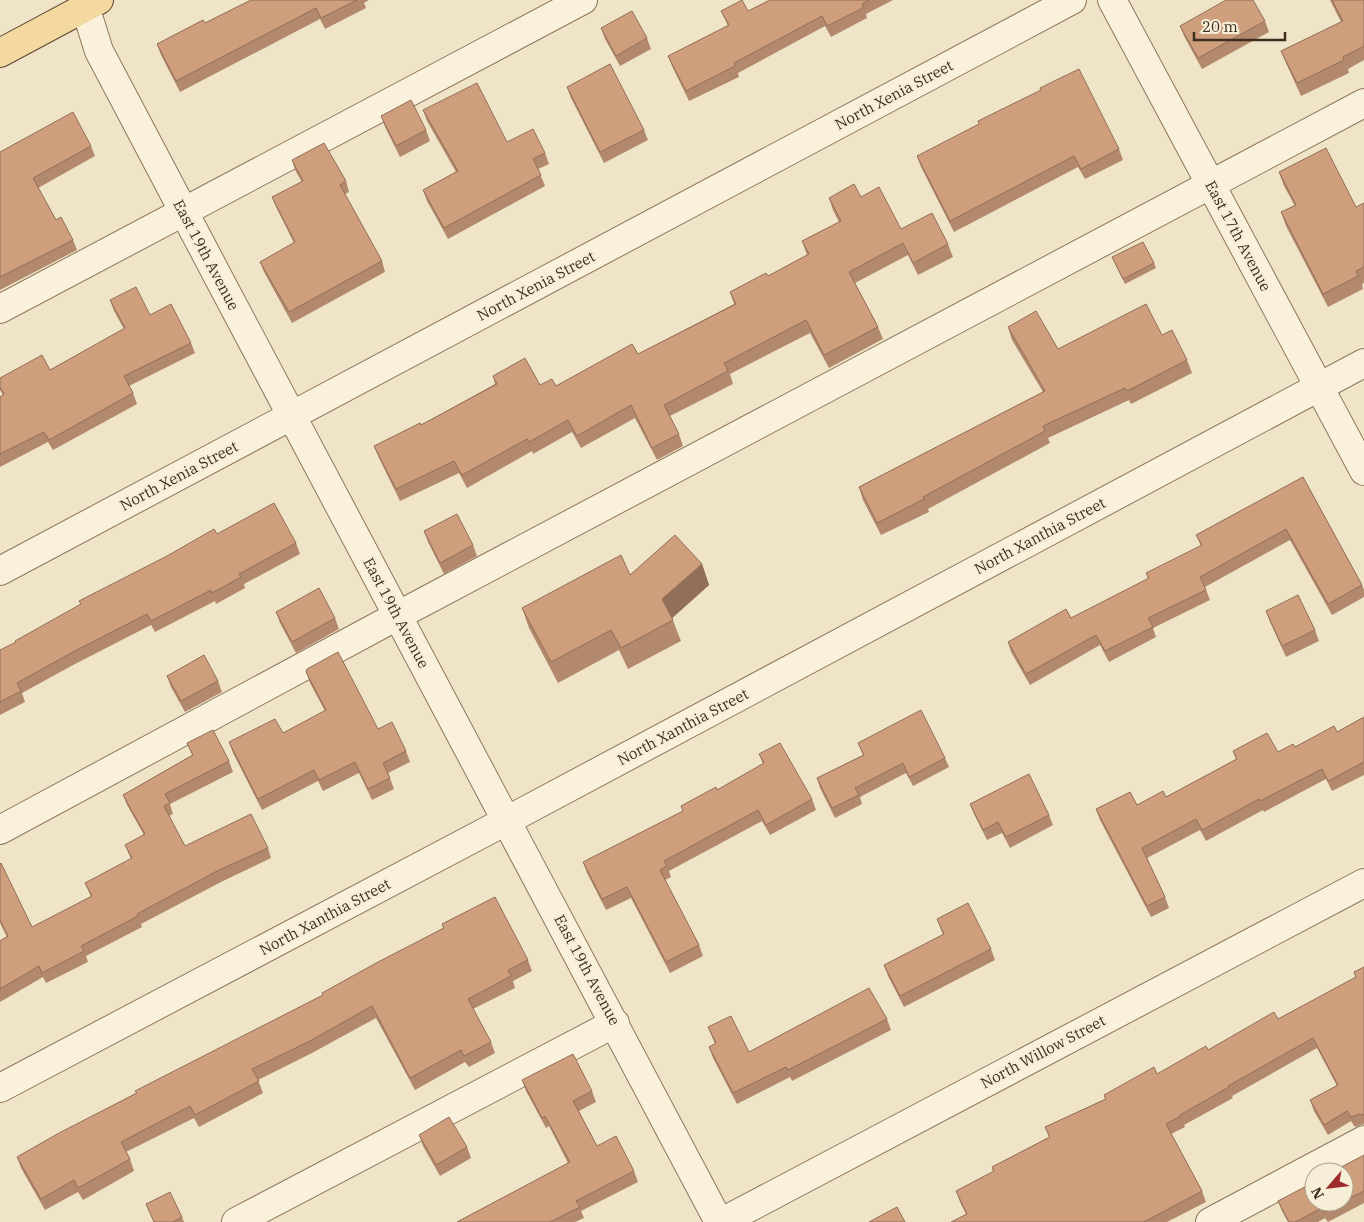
<svg xmlns="http://www.w3.org/2000/svg" width="1364" height="1222" viewBox="0 0 1364 1222" font-family="'IBM Plex Serif',serif">
	<rect width="100%" height="100%" fill="#f0e4c8"/>
	<g fill="none" stroke-linecap="round" stroke-linejoin="round">
		<defs>
			<g id="minor">
				<path d="M83 0 99 51C304 442 514 830 719 1222"/>
				<path d="M1112 0 1364 471"/>
				<path d="M0 309 583 0"/>
				<path d="M0 571 1072 0"/>
				<path d="M0 830 397 616 1364 103"/>
				<path d="M0 1088 506 821 1364 363"/>
				<path d="M236 1222 615 1023"/>
				<path d="M722 1222 1364 883"/>
				<path d="M1210 1222 1364 1140"/>
			</g>
			<path id="major" d="M0 53 99 0"/>
		</defs>
		<!-- minor casing -->
		<use href="#minor" stroke="#8d765c" stroke-width="30"/>
		<!-- major casing -->
		<use href="#major" stroke="#5b4430" stroke-width="30"/>
		<!-- minor -->
		<use href="#minor" stroke="#faf1dc" stroke-width="28"/>
		<!-- major -->
		<use href="#major" stroke="#f3d9a0" stroke-width="28"/>
	</g>
	<!-- wall -->
	<g fill="#b2896c">
		<path d="M251 0H369L364 3 366 8 325 29 320 19 180 92 161 55 157 44 205 23Z"/>
		<path d="M770 0H893L866 14 867 18 831 37 825 26 738 73 739 77 689 101 672 66 668 56 728 26 721 11H748Z"/>
		<path d="M1330 0H1364V60L1348 69 1349 73 1301 96 1286 63 1281 51 1341 22Z"/>
		<path d="M1265 21 1269 32 1202 69 1184 36 1180 26Z"/>
		<path d="M601 28 647 38 651 49 620 66 605 39Z"/>
		<path d="M567 87 644 130 648 140 604 163 571 98Z"/>
		<path d="M423 110 507 142 545 153 549 164 538 169 545 186 448 239 427 201 423 190 456 172 427 121Z"/>
		<path d="M381 116 426 130 430 141 400 157 385 127Z"/>
		<path d="M91 146 95 156 38 188 56 220 73 240 77 250 0 290V152Z"/>
		<path d="M1119 149 1123 160 1085 179 1078 167 954 232 921 167 917 156Z"/>
		<path d="M292 160 346 181 349 192 345 194 382 261 385 272 292 323 264 272 260 262 294 243 276 207 272 197 302 182 295 170Z"/>
		<path d="M1279 172 1356 207 1364 203V283L1362 284 1363 289 1328 307 1286 226 1281 212 1295 206 1284 186Z"/>
		<path d="M861 197 901 229 948 244 953 257 918 275 908 255 855 283 878 327 883 339 829 368 810 333 730 374 733 384 670 416 679 434 683 446 657 460 635 418 581 448 572 432 533 454 532 451 467 488 459 473 400 501 379 458 374 446 421 425 495 384 493 376 540 385 556 386 638 354 734 304 730 292 768 276 807 255 802 241 839 222 833 210 829 198Z"/>
		<path d="M1112 257 1154 263 1156 268 1125 284Z"/>
		<path d="M110 300 150 315 191 343 195 353 129 386 133 393 137 404 53 450 48 442 0 467V397L3 395 0 390V378L50 370 124 329 114 311Z"/>
		<path d="M1008 327 1058 349 1162 335 1187 360 1192 373 1131 404 1129 400 1048 438 1050 443 928 509 929 512 881 535 863 500 859 487 1043 392 1012 340Z"/>
		<path d="M1303 477 1362 585 1364 590V597L1332 615 1290 540 1205 587 1210 600 1153 628 1156 637 1109 662 1100 645 1030 685 1011 652 1008 642 1071 618 1148 579 1146 573 1201 546 1196 535Z"/>
		<path d="M424 531 473 545 477 556 444 574 428 542Z"/>
		<path d="M217 534 296 543 300 554 244 584 245 588 216 604 215 601 155 632 151 625 75 664 22 693 25 702 0 715V650L16 643Z"/>
		<path d="M702 564 709 585 672 618 681 641 628 669 619 650 558 683 529 628 522 608 630 575Z"/>
		<path d="M1266 611 1315 630 1319 641 1286 657 1270 622Z"/>
		<path d="M276 612 335 618 339 629 296 653 280 623Z"/>
		<path d="M306 672 406 751 410 762 388 773 394 789 372 800 359 773 323 791 318 781 262 810 233 753 229 742 283 733 325 711 310 683Z"/>
		<path d="M167 676 218 681 222 692 185 712 171 687Z"/>
		<path d="M1364 717V775L1332 791 1326 779 1264 812 1263 810 1206 841 1200 830 1147 858 1165 897 1169 908 1151 917 1100 820 1096 809 1137 805 1166 797 1236 759 1233 751 1278 752 1337 732Z"/>
		<path d="M187 743 229 761 233 772 170 804 173 814 169 816 185 846 268 848 271 858 221 882 141 924 142 927 86 956 88 962 46 983 43 977 0 1002V941L7 937 0 923V864L32 927 91 897 85 883 131 859 125 845 144 835 127 805 123 795 192 755Z"/>
		<path d="M858 743 945 758 949 767 913 786 906 773 860 797 862 804 835 818 820 788 817 778 863 755Z"/>
		<path d="M759 754 812 799 816 810 770 835 762 821 669 871 671 877 665 880 699 945 703 956 670 973 631 898 606 910 587 873 583 862 683 811 681 806 717 790 763 764Z"/>
		<path d="M970 804 1049 815 1053 825 1010 848 1002 833 987 840 974 814Z"/>
		<path d="M937 919 991 949 995 960 904 1007 888 976 884 965 943 935Z"/>
		<path d="M442 924 528 960 532 971 513 981 515 988 473 1009 491 1042 495 1053 469 1067 465 1062 415 1090 376 1018 312 1053 258 1080 263 1093 199 1127 194 1118 126 1152 130 1159 134 1171 83 1200 78 1192 45 1210 21 1168 17 1157 136 1093 323 995 443 928Z"/>
		<path d="M1364 967V1124L1355 1127 1351 1121 1328 1135 1314 1111 1310 1100 1337 1086 1317 1048 1232 1096 1233 1098 1184 1125 1185 1127 1171 1134 1202 1191 1206 1202 1167 1222H951L966 1214 960 1202 956 1191 993 1172 992 1167 1049 1137 1045 1127 1105 1099 1104 1095 1157 1074 1208 1050 1278 1019 1356 977 1354 972Z"/>
		<path d="M887 1019 891 1030 792 1081 790 1077 737 1104 713 1058 709 1047 715 1044 708 1027 749 1052Z"/>
		<path d="M522 1080 592 1091 596 1102 579 1111 597 1146 634 1171 638 1182 581 1211 584 1218 575 1222H457L568 1163 549 1126 546 1128 526 1091Z"/>
		<path d="M419 1135 467 1147 471 1158 440 1176 423 1146Z"/>
		<path d="M1364 1155V1203L1328 1222 1325 1218 1318 1222H1288L1282 1211 1278 1201 1344 1202V1172Z"/>
		<path d="M146 1204 182 1217 184 1222H154Z"/>
	</g>
	<!-- shaded-wall -->
	<path fill="#916f58" d="M702 564 709 585 670 620 662 599Z"/>
	<!-- building -->
	<g fill="#cf9f7d" stroke="#916f58">
		<path d="M251 0H357L321 18 316 8 176 81 157 44 203 20 205 23Z"/>
		<path d="M742 0 748 11 770 0H869L862 4 863 8 827 26 822 16 734 63 735 66 686 91 668 56 729 25 721 11Z"/>
		<path d="M1226 0H1253L1265 21 1198 58 1180 26Z"/>
		<path d="M1332 0H1364V46L1343 57 1344 60 1297 83 1281 51 1343 21Z"/>
		<path d="M632 11 647 38 616 56 601 28Z"/>
		<path d="M610 64 644 130 600 152 567 87Z"/>
		<path d="M1079 69 1119 149 1081 169 1074 156 950 221 917 156 979 124 978 121 1041 90 1040 88Z"/>
		<path d="M477 83 507 142 533 129 545 153 533 159 541 175 444 228 423 190 458 171 423 110Z"/>
		<path d="M411 100 426 130 396 146 381 116Z"/>
		<path d="M73 112 91 146 33 178 56 220 61 217 73 240 0 277V152Z"/>
		<path d="M324 143 346 181 340 185 382 261 289 312 260 262 295 242 272 197 303 181 292 160Z"/>
		<path d="M1326 148 1356 207 1364 203V267L1356 271 1358 276 1323 294 1281 212 1296 205 1279 172Z"/>
		<path d="M854 184 861 197 879 187 901 229 932 213 948 244 913 263 903 243 849 272 878 327 824 355 806 320 724 363 728 371 664 405 679 434 652 448 631 405 577 436 568 420 529 442 527 439 462 475 454 461 396 489 374 446 420 423 421 425 497 384 493 376 525 358 540 385 552 379 556 386 632 344 638 354 736 304 730 292 766 273 768 276 809 254 802 241 841 221 829 198Z"/>
		<path d="M1143 242 1154 263 1123 279 1112 257Z"/>
		<path d="M136 287 150 315 171 304 191 343 124 376 133 393 49 440 44 432 0 454V397L4 394 0 387V378L42 355 50 370 125 328 110 300Z"/>
		<path d="M1146 304 1162 335 1172 330 1187 360 1127 391 1125 388 1043 426 1045 431 923 497 924 499 877 523 859 487 1045 391 1008 327 1036 311 1058 349Z"/>
		<path d="M1303 477 1362 585 1328 604 1286 529 1200 577 1206 590 1148 618 1153 627 1105 651 1096 635 1026 674 1008 642 1066 609 1071 618 1149 578 1146 573 1202 545 1196 535Z"/>
		<path d="M274 503 296 543 239 574 241 577 212 593 211 590 151 621 147 614 71 653 17 683 21 691 0 702V650L16 642 15 641 81 604 79 601 167 556 214 529 217 534Z"/>
		<path d="M457 514 473 545 440 563 424 531Z"/>
		<path d="M675 535 702 564 662 599 673 620 621 648 611 630 551 662 522 608 621 555 630 575Z"/>
		<path d="M319 588 335 618 292 642 276 612Z"/>
		<path d="M1298 595 1315 630 1282 646 1266 611Z"/>
		<path d="M338 652 378 729 392 722 406 751 383 763 390 778 368 789 355 762 319 780 314 770 258 799 229 742 275 719 283 733 326 710 306 672 307 669Z"/>
		<path d="M204 655 218 681 181 701 167 676Z"/>
		<path d="M921 710 945 758 909 777 903 763 855 788 859 795 832 808 817 778 864 755 858 743Z"/>
		<path d="M1364 717V762L1328 781 1322 769 1260 801 1259 799 1202 830 1196 819 1142 848 1165 897 1147 906 1096 809 1130 792 1137 805 1163 791 1166 797 1237 759 1233 751 1267 733 1278 752 1293 744 1295 747 1334 726 1337 732Z"/>
		<path d="M213 730 229 761 165 794 170 803 164 806 185 846 251 814 268 848 217 871 137 914 138 916 81 946 84 951 42 973 39 966 0 989V941L8 936 0 920V864L1 863 32 927 92 896 85 883 132 858 125 845 145 834 123 795 193 755 187 743Z"/>
		<path d="M780 743 812 799 766 825 758 810 664 861 667 866 660 870 699 945 666 962 627 887 602 899 583 862 683 811 681 806 716 787 717 790 764 763 759 754Z"/>
		<path d="M1029 774 1049 815 1006 837 998 822 983 830 970 804Z"/>
		<path d="M495 897 528 960 508 970 511 976 468 999 491 1042 464 1056 461 1050 410 1078 372 1006 308 1042 252 1069 259 1081 195 1115 190 1106 121 1142 130 1159 78 1188 74 1180 41 1199 17 1157 59 1133 137 1093 135 1091 323 995 322 993 378 962 444 928 442 924Z"/>
		<path d="M968 903 991 949 900 996 884 965 944 934 937 919Z"/>
		<path d="M1364 967V1115L1360 1114 1351 1117 1347 1111 1324 1125 1310 1100 1338 1085 1313 1038 1228 1086 1229 1087 1180 1115 1181 1116 1166 1124 1202 1191 1144 1222H951L967 1214 956 1191 994 1171 992 1167 1050 1137 1045 1127 1106 1099 1104 1095 1154 1067 1157 1074 1206 1046 1208 1050 1274 1012 1278 1019 1356 977 1354 972Z"/>
		<path d="M869 988 887 1019 788 1070 786 1067 733 1093 709 1047 716 1043 708 1027 731 1016 749 1052Z"/>
		<path d="M573 1054 592 1091 573 1101 597 1146 616 1136 634 1171 576 1201 580 1207 550 1222H457L570 1162 545 1116 542 1118 522 1080Z"/>
		<path d="M449 1117 467 1147 436 1165 419 1135Z"/>
		<path d="M1364 1155V1191L1344 1201V1172H1332Z"/>
		<path d="M1314 1182V1202H1343L1324 1212 1322 1208 1295 1222H1289L1278 1201Z"/>
		<path d="M170 1192 182 1217 173 1222H154L146 1204Z"/>
		<path d="M897 1207 905 1222H869Z"/>
	</g>
	<g text-anchor="middle" stroke-width="5" stroke-linejoin="round" paint-order="stroke">
		<!-- street labels -->
		<g font-size="15" fill="#3d2e20" stroke="#f7eed8">
			<text transform="translate(894 95) rotate(-28)" y="5">North Xenia Street</text>
			<text transform="translate(1238 236) rotate(62)" y="5">East 17th Avenue</text>
			<text transform="translate(206 255) rotate(62)" y="5">East 19th Avenue</text>
			<text transform="translate(536 286) rotate(-28)" y="5">North Xenia Street</text>
			<text transform="translate(179 476) rotate(-28)" y="5">North Xenia Street</text>
			<text transform="translate(1040 536) rotate(-28)" y="5">North Xanthia Street</text>
			<text transform="translate(396 613) rotate(62)" y="5">East 19th Avenue</text>
			<text transform="translate(683 727) rotate(-28)" y="5">North Xanthia Street</text>
			<text transform="translate(325 917) rotate(-28)" y="5">North Xanthia Street</text>
			<text transform="translate(587 970) rotate(62)" y="5">East 19th Avenue</text>
			<text transform="translate(1043 1052) rotate(-28)" y="5">North Willow Street</text>
		</g>
	</g>
	<!-- north arrow -->
	<g transform="translate(1329 1187) rotate(242)"><circle r="24" fill="#f7eed8" stroke="#ada18e"/>
	<path d="M0-4L9 19L0 12L-9 19Z" fill="#9e2a2b"/>
	<text y="-8" font-size="14" font-weight="bold" text-anchor="middle" fill="#3d2e20">N</text>
	</g>
	<!-- scale -->
	<path d="M1194 32v8h91v-8" fill="none" stroke="#3d2e20" stroke-width="2.5"/>
	<text x="1202" y="32" font-size="15" fill="#3d2e20" stroke="#f7eed8" stroke-width="4" paint-order="stroke">20 m</text>
</svg>
